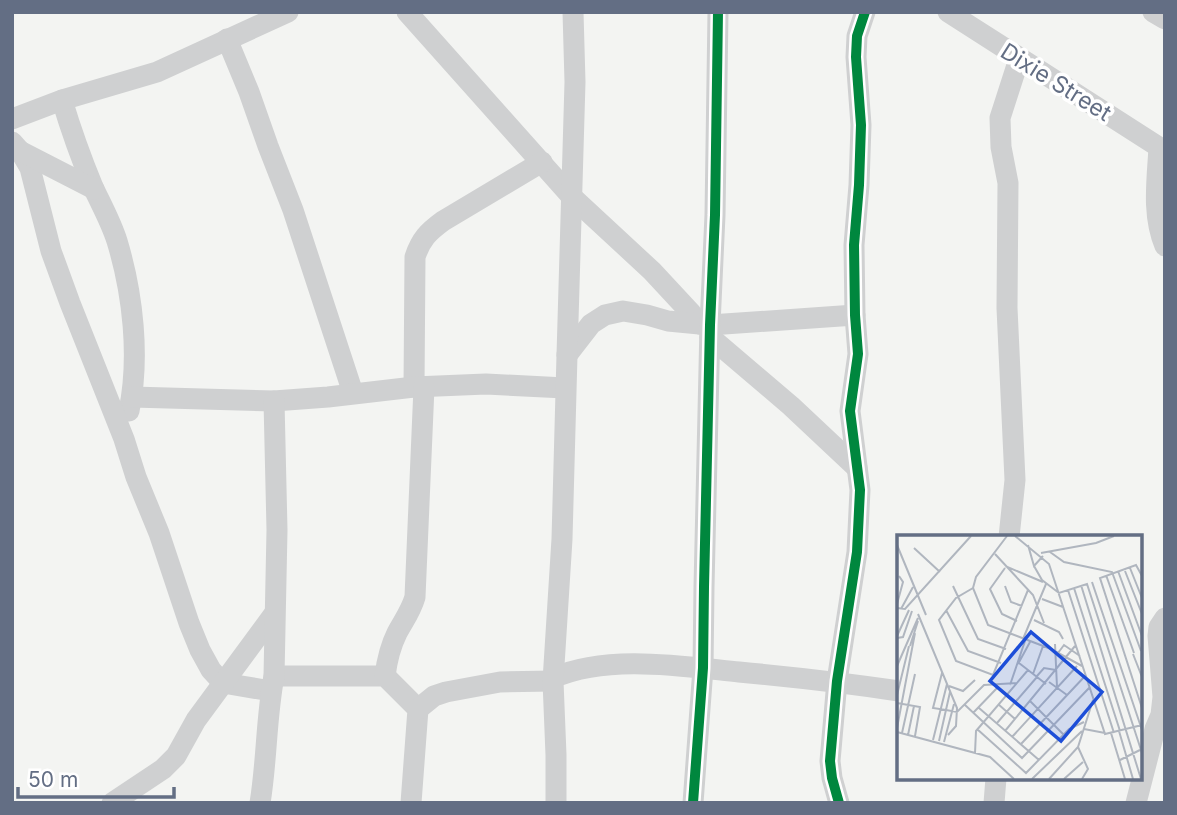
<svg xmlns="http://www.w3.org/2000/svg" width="1177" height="815" viewBox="0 0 1177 815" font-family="Inter,sans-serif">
	<rect width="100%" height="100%" fill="#f3f4f2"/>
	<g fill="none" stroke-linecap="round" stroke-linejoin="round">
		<!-- minor -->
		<g stroke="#cfd0d1" stroke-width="21">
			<path d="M407 12 571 196 652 271 691 313 699 324"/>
			<path d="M948 12 1165 151"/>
			<path d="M1153 12 1165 19"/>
			<path d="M227 39 249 92 268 146 293 210 353 393"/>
			<path d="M62 100C71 130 81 158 93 187 101 204 111 222 117 241 133 294 140 357 129 411"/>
			<path d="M12 119 62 100 157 72 288 12"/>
			<path d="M12 142 20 151 30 168 51 251 70 303 124 439 136 477 159 533 189 623 200 650 211 670 223 683 271 691"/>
			<path d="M1159 148C1157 181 1152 215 1165 246"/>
			<path d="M20 151 94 189"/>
			<path d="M710 337 791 406 857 468"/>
			<path d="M567 355 591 324 605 315 623 311 647 315 668 321 710 325 855 315"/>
			<path d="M414 387 415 257C421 239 428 232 443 221L542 162"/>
			<path d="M132 397 274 401 328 397 414 387 486 384 565 388"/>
			<path d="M1009 537 1015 480 1007 308 1008 183 1001 147 1000 118 1019 59"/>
			<path d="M274 676H385L418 709 411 803"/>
			<path d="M385 676C387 660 390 647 397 633 404 620 411 611 415 597L424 387"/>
			<path d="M553 678C607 654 681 666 739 672 793 677 846 683 899 691"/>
			<path d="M418 709 434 696 446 692 500 682 553 681"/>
			<path d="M112 803 163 769 176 756 196 720 274 614"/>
			<path d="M260 803C267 761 266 718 274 676L277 530 274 401"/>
			<path d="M556 803V755L553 681 562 539 567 355 575 82 573 12"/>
			<path d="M693 803 703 668 704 587 710 325 715 215 718 12"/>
			<path d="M839 803 832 778 830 761 837 681 857 552 860 490 850 411 858 354 855 315 854 245 859 185 861 125 856 57 857 36 865 12"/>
			<path d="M994 803 996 778"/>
			<path d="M1136 803 1155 729 1161 715 1163 697 1158 636 1159 627 1165 618"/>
		</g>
		<defs>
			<g id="cycleway">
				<path d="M693 803 703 668 704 587 710 325 715 215 718 12"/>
				<path d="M839 803 832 778 830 761 837 681 857 552 860 490 850 411 858 354 855 315 854 245 859 185 861 125 856 57 857 36 865 12"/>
			</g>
		</defs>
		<!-- cycleway casing -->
		<use href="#cycleway" stroke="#fff" stroke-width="15"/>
		<!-- cycleway -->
		<use href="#cycleway" stroke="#00873e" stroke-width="10"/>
	</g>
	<g text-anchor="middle" stroke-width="7" stroke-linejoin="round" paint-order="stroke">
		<!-- street labels -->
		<g font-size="23" fill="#636e84" stroke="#fff">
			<text transform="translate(1056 82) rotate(32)" y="8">Dixie Street</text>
		</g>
	</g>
	<!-- overview -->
	<g transform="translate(897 535)">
		<rect width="245" height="245" fill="#f3f4f2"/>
		<path fill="none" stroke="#b0b6bf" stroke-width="2" d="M110 1 79 42 76 53 91 90 154 114 185 131M118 1 152 29 208 199 245 190M0 10 29 80M131 10 137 31 146 21M17 13 43 37M153 17 167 27 215 37 244 116M144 18 199 8 217 1M98 19 136 60 147 88M108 31 146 47M137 31 145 45 162 58 190 49 245 218M108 33 93 54 105 79 120 86M233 33 245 63M221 36 245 101M228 36 245 79M209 40 237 118M245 41 239 30 203 43 245 173M195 47 245 195M184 50 244 244M56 51 81 104 109 114M108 51 114 67 125 71M76 53 59 63 42 85 59 126 96 140 131 55M177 53 223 196M171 55 217 198M145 64 166 72M0 69 6 47 2 41M0 73 8 74 74 1M4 74 16 52M49 75 71 116 104 128M21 79 60 173 59 191 51 200M137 85 162 97 166 104M0 101 12 75M0 103 6 102 15 76M126 104 149 49M158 109 160 152M13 111 21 86M161 118 167 110 183 121M236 119 245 142M122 128 149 149M121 129 133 107M0 131 21 83M45 138 36 173 49 175 60 177 87 150 120 148M136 139 146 111M140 141 147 133 159 135M152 147 170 160M113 150 128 106M52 151 66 156 78 145M0 160 12 111M133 166 166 199M0 168 23 172 18 201M101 169 118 184M68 170 125 223 193 152M82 173 142 225M76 178 101 152M100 188 140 142M0 193 18 98M80 194 129 238 172 194 187 187M187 194 208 198M108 196 178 111M222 196 236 244M0 197 93 222 117 244M5 198 18 139M214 198 228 244M11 200 17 171M115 202 180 131M36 205 50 149M42 206 53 157M47 207 57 169M124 209 189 140M181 212 191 234 185 244M78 218 79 196 131 135M223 225 243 215M135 244 185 196M152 244 181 212 196 165M167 244 186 227"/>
		<path fill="#1d4ed8" fill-opacity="0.15" stroke="#1d4ed8" stroke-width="3.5" d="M134 97 205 157 164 206 93 146Z"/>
		<rect width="245" height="245" fill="none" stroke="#636e84" stroke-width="3.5"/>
	</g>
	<!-- border -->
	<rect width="1177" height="815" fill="none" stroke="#636e84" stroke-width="28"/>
	<!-- scale -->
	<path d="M18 787v10h156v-10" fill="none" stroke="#636e84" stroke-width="3.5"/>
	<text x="28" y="787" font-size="21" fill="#636e84" stroke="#ffffff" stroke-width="5" paint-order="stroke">50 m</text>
</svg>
